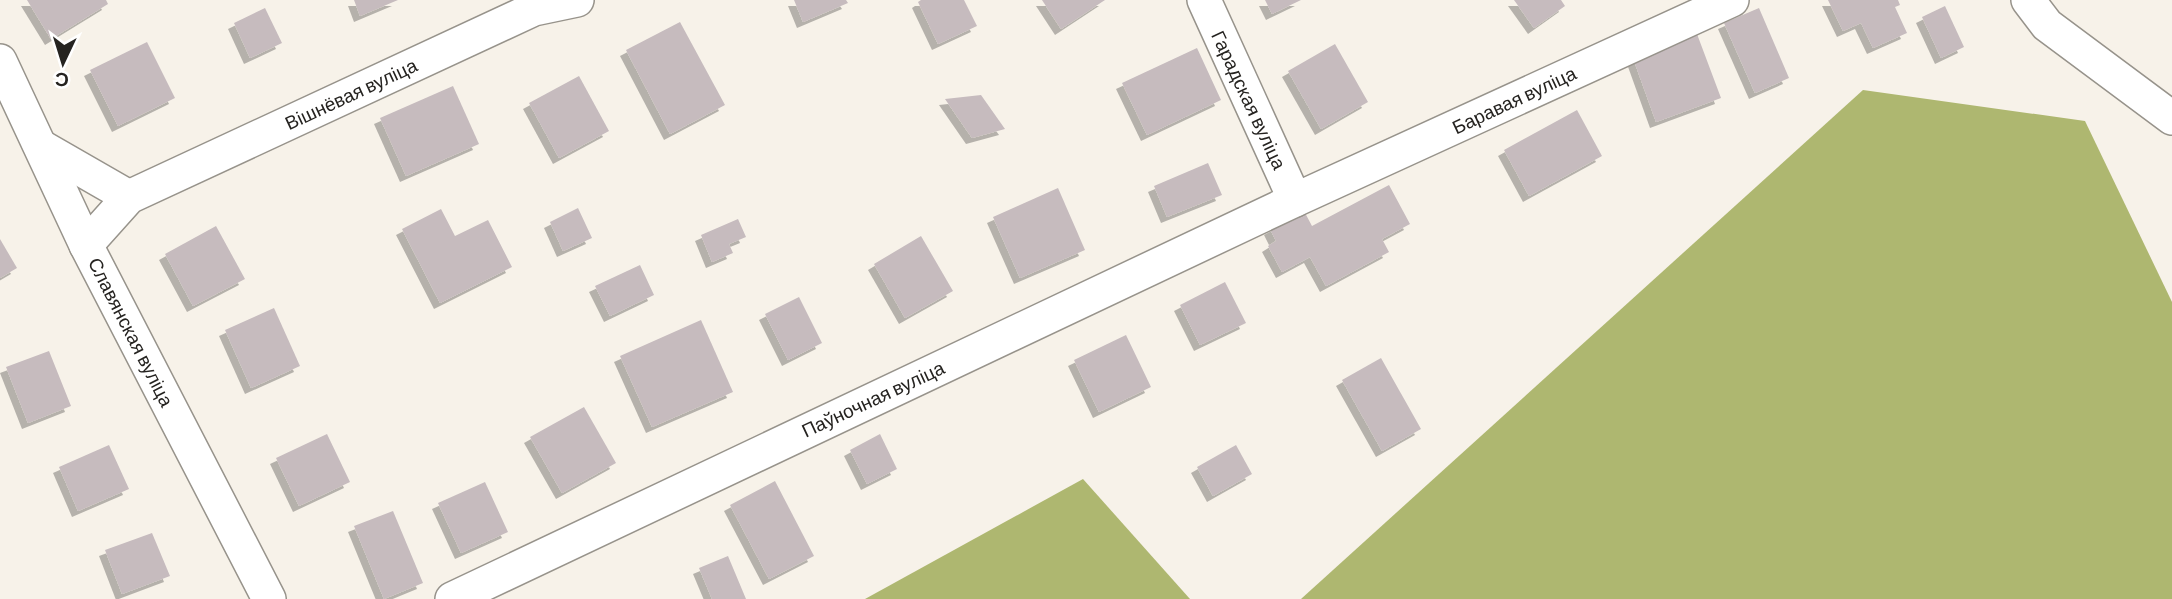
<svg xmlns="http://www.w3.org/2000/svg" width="2172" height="599" viewBox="0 0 2172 599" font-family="Barlow,sans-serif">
	<defs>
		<filter id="shadow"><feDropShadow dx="-6" dy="6" stdDeviation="0" flood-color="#0004"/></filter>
	</defs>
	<rect width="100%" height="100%" fill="#f7f2e9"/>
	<!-- forest -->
	<g fill="#aeb770">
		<path d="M1863 90 2085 121 2172 302V599H1301Z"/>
		<path d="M1083 479 1190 599H865Z"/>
	</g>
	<!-- building -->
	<g fill="#c6bbbe" filter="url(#shadow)">
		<path d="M27 0H106L108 4 51 39Z"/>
		<path d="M354 0H398L360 16Z"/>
		<path d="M794 0H846L848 3 803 22Z"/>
		<path d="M921 0H964L977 26 938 44 918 2Z"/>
		<path d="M1042 0H1105L1061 29Z"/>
		<path d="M1265 0H1301L1272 14Z"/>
		<path d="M1514 0H1561L1565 6 1534 28Z"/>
		<path d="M1828 0H1898L1900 5 1895 7 1907 33 1873 48 1861 23 1843 31Z"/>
		<path d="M1945 6 1964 47 1941 58 1922 17Z"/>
		<path d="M265 8 282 43 250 58 234 23Z"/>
		<path d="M1759 8 1789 78 1755 93 1724 23Z"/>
		<path d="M680 22 725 105 670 134 626 50Z"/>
		<path d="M1697 34 1721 98 1656 122 1633 58Z"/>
		<path d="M147 42 175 98 118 126 90 70Z"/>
		<path d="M1335 44 1368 102 1321 129 1288 71Z"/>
		<path d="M1197 48 1221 100 1147 135 1122 83Z"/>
		<path d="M579 76 609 131 559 158 529 103Z"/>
		<path d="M453 86 479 144 406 176 380 118Z"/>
		<path d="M981 95 1005 129 972 138 945 99Z"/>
		<path d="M1577 110 1602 156 1529 196 1504 150Z"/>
		<path d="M1208 163 1222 195 1167 217 1154 186Z"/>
		<path d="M1389 185 1410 224 1382 239 1389 252 1326 286 1310 257 1282 272 1268 246 1276 241 1270 229 1304 211 1312 226Z"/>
		<path d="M1058 188 1085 250 1020 278 993 217Z"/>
		<path d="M578 208 592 238 563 251 550 222Z"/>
		<path d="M441 209 455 236 488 220 512 267 440 303 402 229Z"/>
		<path d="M738 219 746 237 729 244 733 253 712 262 701 235Z"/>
		<path d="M216 226 245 279 193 306 165 254Z"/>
		<path d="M921 236 953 291 905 318 874 264Z"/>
		<path d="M0 239 17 268 0 278Z"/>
		<path d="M640 265 654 295 610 316 595 286Z"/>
		<path d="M1225 282 1246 323 1200 345 1180 305Z"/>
		<path d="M799 297 822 343 788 360 765 314Z"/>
		<path d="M274 308 300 366 251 388 225 330Z"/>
		<path d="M701 320 733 392 652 427 620 356Z"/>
		<path d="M1126 335 1151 387 1099 412 1074 360Z"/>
		<path d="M49 351 71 406 28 423 6 367Z"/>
		<path d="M1381 358 1421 429 1382 451 1342 380Z"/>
		<path d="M584 407 616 463 562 493 530 437Z"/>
		<path d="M327 434 350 482 299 506 276 458Z"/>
		<path d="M880 434 897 469 867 484 850 450Z"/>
		<path d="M109 445 129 489 78 511 59 467Z"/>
		<path d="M1236 445 1252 474 1213 496 1197 467Z"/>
		<path d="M775 481 814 556 769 579 730 505Z"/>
		<path d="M485 482 508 532 461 553 438 503Z"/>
		<path d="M393 511 423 583 384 599 354 526Z"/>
		<path d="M152 533 170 576 122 594 105 550Z"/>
		<path d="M728 556 746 599H712L699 568Z"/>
	</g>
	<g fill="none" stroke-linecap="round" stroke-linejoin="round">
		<defs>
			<g id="street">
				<path d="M1204 0 1295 200"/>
				<path d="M2028 0 2047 25 2172 118"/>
				<path d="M0 61 86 245 269 599"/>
				<path d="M42 147 129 197"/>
				<path d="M86 245 129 197 534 9 577 0"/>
				<path d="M452 599 1295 200 1732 0"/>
			</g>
		</defs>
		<!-- street casing -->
		<use href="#street" stroke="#97938b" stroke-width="36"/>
		<!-- street -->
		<use href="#street" stroke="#fff" stroke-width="33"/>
	</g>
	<g text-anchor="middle" stroke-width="5" stroke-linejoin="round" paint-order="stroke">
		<!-- street labels -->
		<g font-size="19" fill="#252320" stroke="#fff">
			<text transform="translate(351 94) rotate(-25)" y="7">Вішнёвая вуліца</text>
			<text transform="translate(1249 100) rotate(65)" y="7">Гарадская вуліца</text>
			<text transform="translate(1514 100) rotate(-25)" y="7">Баравая вуліца</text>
			<text transform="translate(131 332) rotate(63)" y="7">Славянская вуліца</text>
			<text transform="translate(873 399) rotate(-25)" y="7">Паўночная вуліца</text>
		</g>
	</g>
	<!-- north arrow -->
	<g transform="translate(63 63) rotate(184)" stroke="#ffffff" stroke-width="5" paint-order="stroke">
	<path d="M0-5L12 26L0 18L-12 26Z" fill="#252320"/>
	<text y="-10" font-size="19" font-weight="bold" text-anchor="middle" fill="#252320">С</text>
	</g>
</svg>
